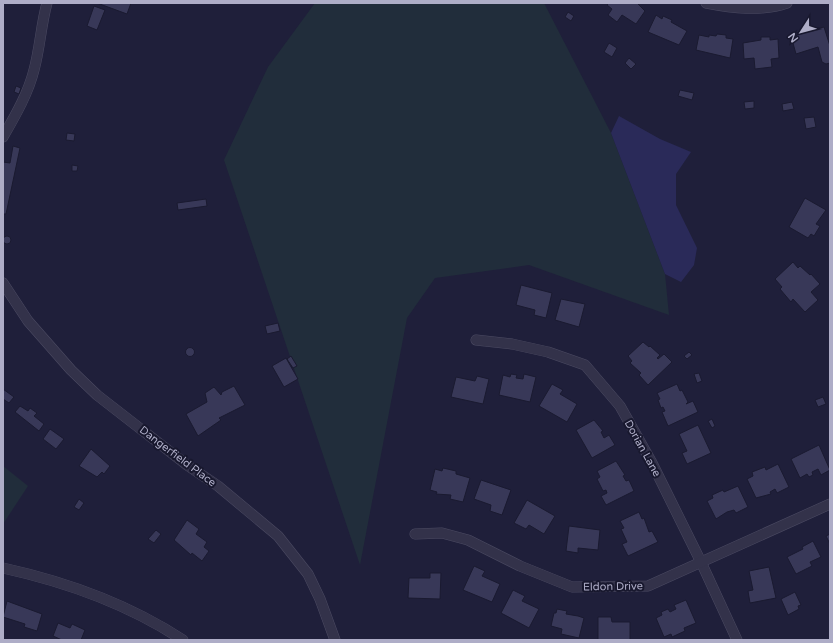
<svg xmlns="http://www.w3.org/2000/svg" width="833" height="643" viewBox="0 0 833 643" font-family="'Varela Round',sans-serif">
	<rect width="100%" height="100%" fill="#1f1f3a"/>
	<!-- green -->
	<g fill="#212d3b">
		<path d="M315 3H544L611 133 665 274 669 315 529 265 435 278 407 318 360 565 224 160 268 67Z"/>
		<path d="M3 466 28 486 3 524Z"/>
	</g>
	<!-- water -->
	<path fill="#2a2a59" d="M619 116 660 139 691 152 676 174V205L697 248 694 265 681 282 665 274 611 133Z"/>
	<!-- building -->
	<g fill="#383858" stroke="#1a1a30">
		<path d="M97 3H131L127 14Z"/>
		<path d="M609 3H637L645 11 636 24 622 15 617 22 608 15 612 9 607 5Z"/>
		<path d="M94 6 105 10 97 30 87 26Z"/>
		<path d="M568 12 574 16 571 21 565 17Z"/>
		<path d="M656 15 662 19 663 16 672 20 671 22 687 31 679 45 648 32Z"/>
		<path d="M824 27 830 46V63L826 64 822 62 818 47 796 54 791 36 806 28 807 31Z"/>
		<path d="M717 34 726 35V38L733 39 730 58 696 50 699 35 709 37V35L716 36Z"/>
		<path d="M761 37H770V40L778 39 779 58 771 59 772 67 755 69 754 58 744 59 743 43 761 40Z"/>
		<path d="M609 43 617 48 612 57 604 52Z"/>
		<path d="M629 58 636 64 631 69 625 63Z"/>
		<path d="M16 86 21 88 19 94 14 92Z"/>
		<path d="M680 90 694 93 692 100 678 96Z"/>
		<path d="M754 101V108L745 109 744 102Z"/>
		<path d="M792 102 794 109 783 111 782 104Z"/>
		<path d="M814 117 816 127 806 129 804 118Z"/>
		<path d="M67 133 75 134 74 141 66 140Z"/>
		<path d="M13 146 20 148 6 214H3V162L10 163Z"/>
		<path d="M72 165 78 166 77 171H72Z"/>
		<path d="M805 198 826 210 816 224 820 226 814 236 811 234 808 238 789 227Z"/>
		<path d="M206 199 207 206 178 210 177 203Z"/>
		<circle cx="7" cy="240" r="4"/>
		<path d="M793 262 798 268 800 266 810 275 811 274 820 284 811 292 818 300 805 312 793 299 791 302 780 289 782 287 775 279Z"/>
		<path d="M521 285 552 293 546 318 534 315 535 310 516 305Z"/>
		<path d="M561 299 585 304 579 327 555 320Z"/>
		<path d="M278 323 280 331 267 334 265 326Z"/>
		<path d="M643 342 649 347 650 346 660 355 657 358 658 359 664 354 672 362 648 385 639 375 641 373 630 363 632 361 628 356Z"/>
		<circle cx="190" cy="352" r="4.5"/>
		<path d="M689 352 692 355 687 359 684 356Z"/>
		<path d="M291 356 297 366 293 368 287 359Z"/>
		<path d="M286 358 298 379 284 387 272 366Z"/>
		<path d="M699 373 702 381 697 383 694 374Z"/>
		<path d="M511 374 517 375 516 378 523 379 524 374 536 377 530 402 499 395 503 375 510 377Z"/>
		<path d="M477 376 489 379 483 404 451 397 456 377 475 381Z"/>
		<path d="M552 384 563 390 560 394 577 404 567 422 539 406Z"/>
		<path d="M677 384 680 391 682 390 688 402 686 404 693 401 698 412 668 426 662 412 665 411 663 407 661 408 658 400 660 399 657 393Z"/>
		<path d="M234 386 245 405 219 418 221 420 198 436 186 414 207 402 205 393 214 387 221 395 222 392Z"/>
		<path d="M3 389 14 397 9 403 3 399Z"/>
		<path d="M823 397 826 404 818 407 815 400Z"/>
		<path d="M20 406 28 411 30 408 37 413 34 416 44 424 39 431 15 412Z"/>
		<path d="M712 419 715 426 712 428 708 421Z"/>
		<path d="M594 420 603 431 601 432 604 438 609 435 615 445 592 458 576 430Z"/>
		<path d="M698 425 711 453 687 464 682 453 687 451 679 434Z"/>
		<path d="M50 429 64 439 56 449 43 439Z"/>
		<path d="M819 445 830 470 821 475 818 469 812 472 813 475 809 477 807 474 800 478 791 459Z"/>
		<path d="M91 449 110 466 104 474 102 472 97 477 79 466Z"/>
		<path d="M616 461 625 475 623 476 626 481 629 480 634 491 606 505 601 496 607 493 606 490 603 491 597 479 600 477 597 471Z"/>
		<path d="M778 464 789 487 777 493 775 489 770 492 771 494 756 498 747 479 753 476 752 472 765 467 766 470Z"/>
		<path d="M443 468 456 471V474L470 478 463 502 450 499 451 495 436 494 437 492 430 490 435 469 442 471Z"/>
		<path d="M481 480 511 490 502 515 490 511 491 505 474 499Z"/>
		<path d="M738 486 748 507 736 513 734 510 727 512 716 519 707 501 713 498 712 495 723 490 724 492Z"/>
		<path d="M79 499 84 503 79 510 74 507Z"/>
		<path d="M527 500 555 516 544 534 529 525 526 529 514 523Z"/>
		<path d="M639 512 642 519 644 518 649 532 652 531 658 542 628 556 622 544 627 542 621 529 624 528 620 521Z"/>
		<path d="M187 520 199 529 196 534 207 542 204 547 209 551 202 561 192 553 191 555 174 540Z"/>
		<path d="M569 526 600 530 598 550 578 548V553L566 551Z"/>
		<path d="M156 530 161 534 154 543 148 539Z"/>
		<path d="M830 534V544L826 536Z"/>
		<path d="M813 541 821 557 810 562 812 566 796 574 787 557 803 549 802 547Z"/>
		<path d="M474 566 485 571 482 576 500 584 492 602 463 590Z"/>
		<path d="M769 567 776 598 750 603 748 591 753 590 749 571Z"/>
		<path d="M430 573H441L440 599 408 598 409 578H430Z"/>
		<path d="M513 590 525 596 522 601 539 609 529 628 501 613Z"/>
		<path d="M795 592 801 605 798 606 799 609 788 615 781 599Z"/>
		<path d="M686 600 696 623 684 628 685 631 672 637 671 634 664 637 656 618 662 615 661 612 668 609 670 612 676 609 674 605Z"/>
		<path d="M7 601 42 614 37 631 24 627 25 624 3 617Z"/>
		<path d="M557 609 567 611 566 614 578 616 584 618 579 638 561 634 562 629 551 626 554 613H556Z"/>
		<path d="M598 617H611L612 622H630V640H598Z"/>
		<path d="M58 623 70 628 72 624 85 630 81 640H62L53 636Z"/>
	</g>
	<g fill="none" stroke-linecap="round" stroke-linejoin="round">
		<defs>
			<g id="minor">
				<path d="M706 3C732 8 761 12 787 3"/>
				<path d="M3 137C15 116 28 94 34 70 40 48 41 25 47 3"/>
				<path d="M3 283 28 321 71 370 97 395 187 465 218 486 278 536 308 574 320 599 335 640"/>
				<path d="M476 340 512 344 548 352 585 365 620 406 652 463 701 562 737 640"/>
				<path d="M415 534 442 533 468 540 520 566 572 587 648 586 830 504"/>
				<path d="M3 568C67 582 128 604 183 640"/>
			</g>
		</defs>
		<!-- minor casing -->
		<use href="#minor" stroke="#4b4a62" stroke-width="11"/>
		<!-- minor -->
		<use href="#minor" stroke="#33324a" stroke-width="10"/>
	</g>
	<g text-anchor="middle" stroke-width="4" stroke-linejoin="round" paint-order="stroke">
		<!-- street labels -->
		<g font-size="11" fill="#aeadc7" stroke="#18182e">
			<text transform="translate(643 448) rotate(61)" y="4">Dorian Lane</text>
			<text transform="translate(178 456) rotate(37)" y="4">Dangerfield Place</text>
			<text transform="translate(613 586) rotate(-1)" y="4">Eldon Drive</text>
		</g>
	</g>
	<!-- border -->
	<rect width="833" height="643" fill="none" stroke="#aeadc7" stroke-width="8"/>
	<!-- north arrow -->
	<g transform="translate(801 32) rotate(234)" stroke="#18182e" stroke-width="3" paint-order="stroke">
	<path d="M0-3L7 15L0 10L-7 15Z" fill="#aeadc7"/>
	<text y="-6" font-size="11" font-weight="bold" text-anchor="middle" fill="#aeadc7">N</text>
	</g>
</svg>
